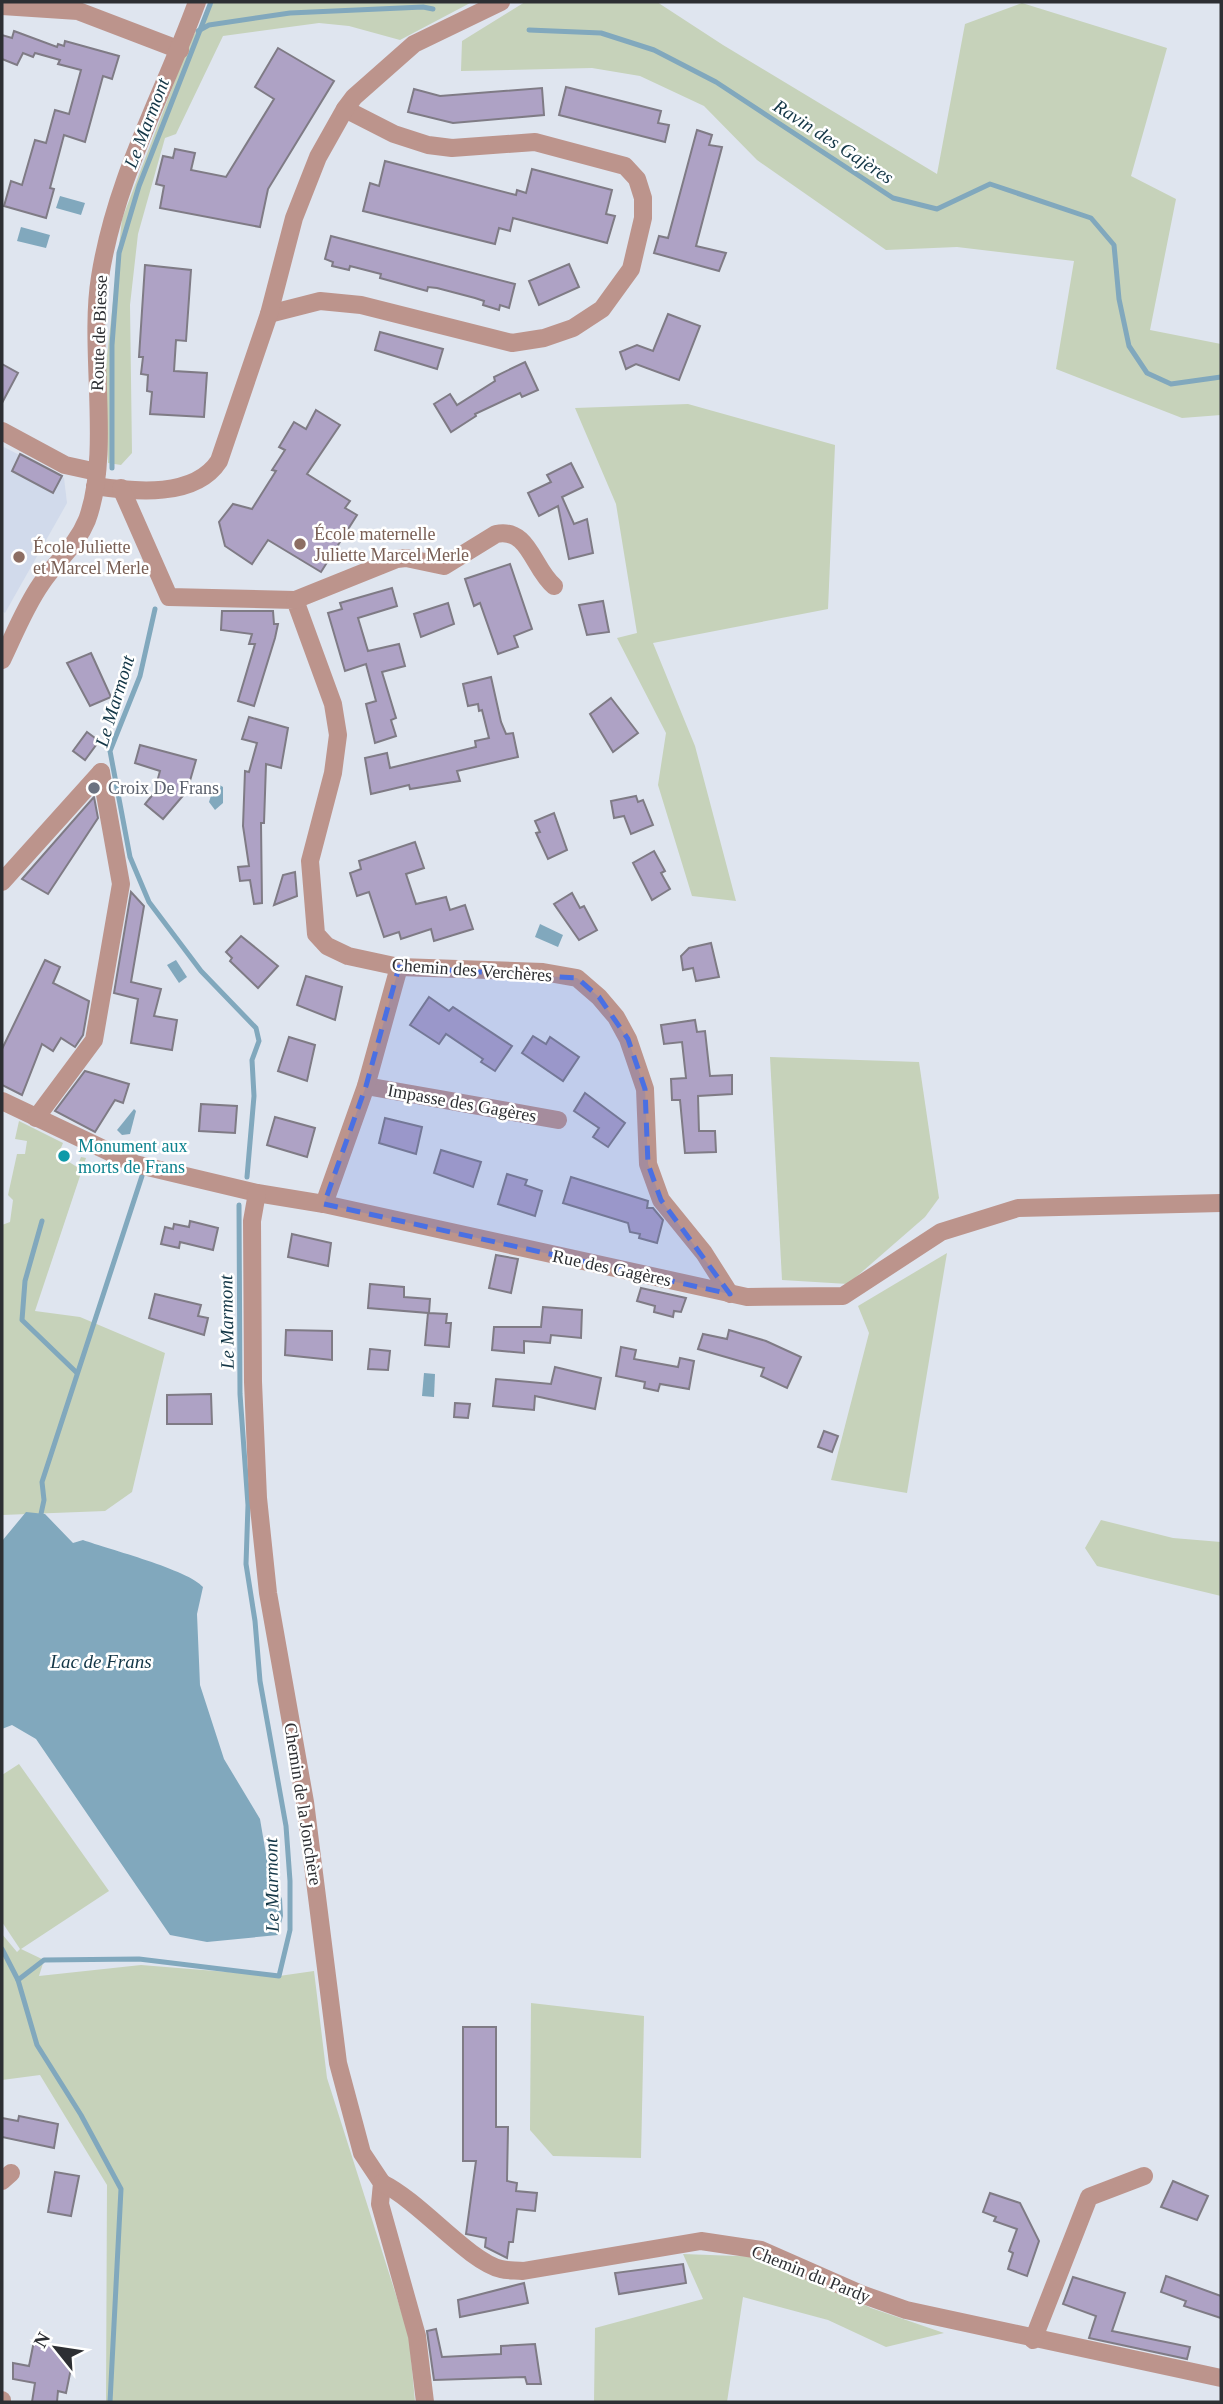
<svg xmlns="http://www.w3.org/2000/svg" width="1223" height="2404" viewBox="0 0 1223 2404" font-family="'Times New Roman',serif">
	<rect width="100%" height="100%" fill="#dfe5ef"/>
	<!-- built -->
	<path fill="#d1daeb" d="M2 446 64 478 67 503 5 613 2 611Z"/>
	<!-- green -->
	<g fill="#c6d2ba">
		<path d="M214 2H472L400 40 349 26 319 23 223 36 176 134 165 138 138 234 130 305 132 453 121 465 108 463 105 375 122 219 190 41Z"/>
		<path d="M525 2H657L723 45 937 174 965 24 1022 3 1167 48 1131 176 1176 199 1150 330 1221 344V415L1182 418 1056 369 1074 261 957 247 886 250 757 160 704 106 640 76 592 68 461 71 462 41Z"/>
		<path d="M688 404 835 445 828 609 653 643 695 746 736 901 692 896 658 785 666 733 617 638 637 633 616 504 575 408Z"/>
		<path d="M770 1057 919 1062 939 1198 925 1217 848 1284 782 1280Z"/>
		<path d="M19 1121 63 1143 58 1155 77 1167 81 1157 86 1158 35 1311 80 1317 165 1353 132 1492 105 1511 2 1515V1225L10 1222 13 1200 8 1195 17 1154H25L27 1141 15 1139Z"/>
		<path d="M947 1253 907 1493 831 1480 869 1333 858 1306Z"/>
		<path d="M1101 1520 1173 1538 1221 1542V1596L1097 1566 1085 1548Z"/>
		<path d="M19 1764 109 1891 21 1949 44 1960 39 1976 141 1965 279 1976 314 1971 327 2078 409 2336 415 2402H106L107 2185 40 2075 2 2080V1934L17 1952 20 1949 2 1922V1775Z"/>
		<path d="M531 2003 644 2016 641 2158 553 2156 530 2130Z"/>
		<path d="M683 2254 765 2257 871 2308 944 2333 886 2347 828 2320 743 2297 727 2402H594L595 2328 703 2299Z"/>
	</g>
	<!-- water -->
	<g fill="#81a8bd">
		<path d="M60 196 85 203 81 215 56 208Z"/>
		<path d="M21 227 50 235 46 248 17 241Z"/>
		<path d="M218 784 223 787V803L215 810 209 802 214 786Z"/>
		<path d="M540 924 563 935 558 947 535 937Z"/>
		<path d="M176 960 187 977 179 983 167 965Z"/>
		<path d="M134 1109 136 1111 130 1134 122 1135 117 1130Z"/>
		<path d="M424 1373 435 1374 434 1397 422 1396Z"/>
		<path d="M26 1512 45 1514 73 1543 83 1540C108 1549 189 1570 203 1587L197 1614 200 1685 224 1759 260 1819 268 1866 282 1899 283 1916 278 1935 207 1942 170 1935 36 1739 12 1725 2 1729V1541Z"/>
	</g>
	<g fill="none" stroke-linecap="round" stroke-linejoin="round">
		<!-- stream -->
		<g stroke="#81a8bd" stroke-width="5">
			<path d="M529 30 601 33 654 50 716 82 893 198 937 209 990 184 1091 218 1114 245 1119 299 1129 346 1147 373 1171 384 1221 377"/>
			<path d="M198 31 209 25 290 13 423 7 433 9"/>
			<path d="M112 468V345L119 253 139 186 211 2"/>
			<path d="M155 609 140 676 110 751 130 857 149 902 201 971 256 1028 259 1041 252 1060 254 1096 247 1177"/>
			<path d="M42 1221 25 1281 22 1320 76 1372"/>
			<path d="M41 1514 44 1500 42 1482 142 1176"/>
			<path d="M2 1949 18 1980"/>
			<path d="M110 2402 121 2189 81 2115 37 2045 18 1980 44 1960 139 1959 279 1976 290 1930V1881L286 1826 260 1681 255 1621 246 1564 248 1505 240 1394 239 1205"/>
		</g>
	</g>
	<!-- building -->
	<g fill="#aea2c5" stroke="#7f7b85" stroke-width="2">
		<path d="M14 31 57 47 58 44 64 46 65 41 119 56 112 79 103 76 85 142 64 135 50 188 54 189 46 218 4 206 11 181 22 185 35 140 46 143 55 110 69 114 81 70 58 64 60 60 35 53 33 57 23 53 17 65 2 59V35L12 38Z"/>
		<path d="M278 48 334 81 268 189 260 227 160 208 164 186 156 184 163 156 173 158 175 149 195 153 191 170 226 177 274 99 255 87Z"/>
		<path d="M566 87 661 111 658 123 669 125 665 142 559 115Z"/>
		<path d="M542 88 544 115 453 123 408 112 414 89 440 96Z"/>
		<path d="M697 130 712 135 709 145 722 147 696 246 726 253 719 271 654 253 659 236 668 238Z"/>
		<path d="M385 161 516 195 517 190 526 193 532 169 612 190 606 214 615 216 607 243 513 218 510 231 499 228 495 244 363 211 370 183 379 186Z"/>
		<path d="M331 236 515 284 509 308 500 305 499 310 483 305 484 301 475 298 437 288 428 287 427 291 380 278 381 274 350 266 349 270 332 266 333 262 325 259Z"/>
		<path d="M569 264 579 287 539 305 529 281Z"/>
		<path d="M145 265 191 270 186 341 176 340 174 371 207 373 204 417 150 414 152 392 147 391 148 375 141 374 143 357H139Z"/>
		<path d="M668 314 700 326 679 380 636 364 626 369 620 352 637 345 653 351Z"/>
		<path d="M380 332 443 349 437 369 375 350Z"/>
		<path d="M525 362 538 390 522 397 520 393 475 414 476 416 451 432 434 404 450 394 457 405 495 381 494 377Z"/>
		<path d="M2 364 18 373 2 403Z"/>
		<path d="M316 410 340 425 307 474 350 501 345 508 357 515 321 572 268 540 252 564 225 546 219 522 233 504 252 509 276 471 272 470 285 450 279 447 294 422 306 429Z"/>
		<path d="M20 454 62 476 53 493 12 471Z"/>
		<path d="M571 463 583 487 562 497 574 524 587 519 593 553 569 559 558 506 539 516 528 493 551 482 547 475Z"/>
		<path d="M510 564 532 629 514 636 518 647 498 654 480 603 474 606 465 579Z"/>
		<path d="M392 588 397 606 358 618 368 651 399 644 405 666 382 672 396 718 391 720 396 736 375 743 366 704 376 701 366 664 345 671 328 613 342 609 340 603Z"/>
		<path d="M603 601 609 632 587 635 579 605Z"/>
		<path d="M448 603 454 624 421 637 414 614Z"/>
		<path d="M222 611H273L274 624H278L275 638 254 706 238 701 255 644H249L252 634 221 630Z"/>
		<path d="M91 653 111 697 90 706 67 663Z"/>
		<path d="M491 677 501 722 506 734 513 733 518 757 457 771 460 781 410 789 409 785 371 794 365 758 387 753 390 768 476 747 475 741 489 738 482 710 479 711 478 704 468 706 463 684Z"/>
		<path d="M611 698 638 733 613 752 590 714Z"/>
		<path d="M249 717 288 728 281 768 266 764 264 823H261L262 903 254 904 250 880 240 881 238 867 249 866 243 826 245 771 249 772 257 743 242 739Z"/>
		<path d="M87 732 99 741 85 760 73 751Z"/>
		<path d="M140 745 196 760 187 791 163 819 145 804 154 793 160 771 135 763Z"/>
		<path d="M636 796 638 802 643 800 653 825 631 834 624 816 614 818 611 801Z"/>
		<path d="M94 797 98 818 48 894 22 879Z"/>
		<path d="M554 813 567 850 548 859 536 833 540 832 535 821Z"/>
		<path d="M415 842 424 868 406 874 416 904 446 897 450 910 465 905 473 929 434 941 431 929 401 939 399 932 384 937 369 892 357 896 350 873 361 869 359 861Z"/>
		<path d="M654 851 665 871 661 873 670 889 652 900 633 863Z"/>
		<path d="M295 872 297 896 274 905 283 875Z"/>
		<path d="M131 892 144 906 131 982 161 989 154 1016 177 1020 172 1050 131 1043 138 999 114 993Z"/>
		<path d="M572 893 580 908 584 906 597 930 579 940 554 904Z"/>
		<path d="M241 936 278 966 258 988 230 961 232 958 226 952Z"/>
		<path d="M711 943 719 977 696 981 693 968 683 970 681 956 689 948Z"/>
		<path d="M45 960 60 967 53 983 89 1001 83 1035 75 1047 61 1038 53 1051 42 1044 22 1095 2 1085V1049Z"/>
		<path d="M306 976 342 987 335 1020 297 1005Z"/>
		<path d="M429 997 449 1011 453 1007 512 1046 495 1071 481 1062 483 1059 446 1034 439 1044 410 1025Z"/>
		<path d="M695 1020 697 1032 705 1031 710 1076 732 1075V1094L698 1096 699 1131H715L716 1152 685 1153 680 1100H672L671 1079 686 1078 682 1042 664 1044 661 1025Z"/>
		<path d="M533 1036 546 1044 550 1037 579 1057 563 1081 522 1053Z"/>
		<path d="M289 1037 315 1045 307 1081 278 1071Z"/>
		<path d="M85 1071 129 1084 123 1103 115 1100 95 1132 55 1111Z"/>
		<path d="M585 1093 625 1123 608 1147 593 1137 599 1128 574 1111Z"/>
		<path d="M201 1104 237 1106 235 1133 199 1131Z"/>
		<path d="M275 1117 315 1128 307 1157 267 1145Z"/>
		<path d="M385 1118 422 1127 416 1154 379 1143Z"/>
		<path d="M441 1150 481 1162 473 1187 434 1173Z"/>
		<path d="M507 1174 527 1180 525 1185 542 1191 535 1216 498 1204Z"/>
		<path d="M571 1177 648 1201 647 1208H653L663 1220 657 1243 639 1238 640 1234 630 1232 628 1223 563 1203Z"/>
		<path d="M190 1221 218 1228 213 1250 180 1242 179 1248 161 1244 165 1227 173 1229 174 1224 189 1227Z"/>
		<path d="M292 1234 331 1243 328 1266 288 1257Z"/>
		<path d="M496 1255 518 1259 511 1293 489 1288Z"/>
		<path d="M370 1284 404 1287V1297L430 1299 429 1313 447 1314 446 1323H451L449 1347 425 1345 428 1313 368 1308Z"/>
		<path d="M641 1288 686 1298 681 1312 674 1311 673 1317 654 1312 655 1306 637 1301Z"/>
		<path d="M155 1294 201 1305 198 1316 208 1318 204 1335 149 1318Z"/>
		<path d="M543 1307 582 1310 581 1338 551 1335 550 1343 524 1341V1353L492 1350 494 1327H541Z"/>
		<path d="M286 1330 332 1331V1360L285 1355Z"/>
		<path d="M729 1330 766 1341 801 1357 787 1388 761 1376 764 1368 698 1349 703 1334 727 1339Z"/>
		<path d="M621 1347 636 1350 634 1359 678 1367 680 1358 694 1361 689 1389 660 1384 658 1391 644 1388 645 1382 616 1376Z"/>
		<path d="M370 1349 390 1351 388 1370 368 1369Z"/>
		<path d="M555 1367 601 1378 595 1409 535 1396 534 1410 493 1406 496 1379 551 1384Z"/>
		<path d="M211 1394 212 1424H167V1395Z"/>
		<path d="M455 1403 470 1404 468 1418 454 1417Z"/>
		<path d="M824 1431 838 1436 832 1452 818 1447Z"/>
		<path d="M463 2027H496V2127H508L507 2181 517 2183 516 2191 537 2193 535 2211 517 2209 513 2242H509L507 2258 485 2247 486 2238 466 2234 476 2161H463Z"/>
		<path d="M19 2116 58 2124 54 2148 2 2137V2118L18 2121Z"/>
		<path d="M55 2172 79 2176 71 2216 48 2212Z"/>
		<path d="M1173 2181 1208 2196 1197 2220 1161 2207Z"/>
		<path d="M990 2193 1020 2203 1039 2241 1027 2276 1008 2269 1013 2253 1009 2251 1017 2229 994 2221 996 2217 983 2212Z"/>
		<path d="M683 2264 686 2283 619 2294 615 2273Z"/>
		<path d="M1166 2276 1221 2296V2318L1184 2306 1186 2301 1161 2292Z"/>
		<path d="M1073 2277 1125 2293 1112 2331 1190 2347 1187 2359 1089 2338 1096 2316 1063 2304Z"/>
		<path d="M524 2283 528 2303 460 2317 458 2300Z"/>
		<path d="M436 2329 442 2357 501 2354V2346L535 2344 541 2384H527L525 2377 434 2380 427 2331Z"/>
		<path d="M34 2341 75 2349 66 2393 58 2391 57 2402H32L35 2383 13 2379V2363L29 2366Z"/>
	</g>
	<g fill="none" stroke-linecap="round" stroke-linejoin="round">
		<!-- minor -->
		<g stroke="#bc948c" stroke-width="18">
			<path d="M2 6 78 11 180 50"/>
			<path d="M269 314 320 301 361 305 512 343 544 338 573 328 602 309 631 269 643 218V198L637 179 625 166 535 142 452 148 428 145 394 134 345 109"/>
			<path d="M2 431 65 465 97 472"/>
			<path d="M95 486C135 492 195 498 219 461L269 314 294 218 318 157 345 109 354 97 414 44 501 2"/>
			<path d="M121 488 169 597 295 600 333 704 338 735 333 773 310 861 316 934 327 946 348 956 399 967 543 972 577 978 599 997 616 1017 628 1039 645 1089 648 1164 661 1200 704 1253 730 1294"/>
			<path d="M295 600 397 559 406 558 444 566 496 534C529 527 533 569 554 586"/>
			<path d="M2 660C14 635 25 607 41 584 56 561 76 547 87 520 112 452 88 350 100 277 116 176 163 96 197 2"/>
			<path d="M2 882 101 772"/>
			<path d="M366 1086 558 1120"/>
			<path d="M2 1101 135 1164 257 1193 324 1204 747 1297 843 1296 941 1232 1018 1208 1221 1203"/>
			<path d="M36 1118 94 1040 121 884 101 772"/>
			<path d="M257 1193 252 1221 253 1382 258 1498 268 1593 305 1802 338 2063 362 2153 382 2183 380 2204 417 2336 425 2402"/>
			<path d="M324 1204 366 1086 399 967"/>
			<path d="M2 2181 11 2173"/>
			<path d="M382 2183C421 2202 468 2261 501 2269 508 2271 516 2270 523 2271L701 2241 761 2250 861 2294 906 2310 1221 2378"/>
			<path d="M1033 2340 1089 2197 1144 2176"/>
			<path d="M2 2400V2402"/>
		</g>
	</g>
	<!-- marked area -->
	<path fill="#4a70e3" fill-opacity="0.2" stroke="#4a70e3" stroke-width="5" stroke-dasharray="14 9" stroke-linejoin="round" d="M399 967 577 978 599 997 628 1039 645 1089 648 1164 661 1200 730 1294 324 1204 366 1086Z"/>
	<!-- markers -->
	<g fill="#8d6e63" stroke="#fff" stroke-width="2.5">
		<circle cx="300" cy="544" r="7"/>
		<circle cx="19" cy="557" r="7"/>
	</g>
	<circle fill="#6b7280" stroke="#fff" stroke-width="2.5" cx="94" cy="788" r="7"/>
	<circle fill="#0f9aa8" stroke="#fff" stroke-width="2.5" cx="64" cy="1156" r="7"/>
	<g text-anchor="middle" stroke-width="5" stroke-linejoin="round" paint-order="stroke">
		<!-- street labels -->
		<g font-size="18" fill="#2d2f33" stroke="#fff">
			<text transform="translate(99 333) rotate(-88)" y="6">Route de Biesse</text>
			<text transform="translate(472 970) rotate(4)" y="6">Chemin des Verchères</text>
			<text transform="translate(462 1103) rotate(10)" y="6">Impasse des Gagères</text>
			<text transform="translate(612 1268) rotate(12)" y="6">Rue des Gagères</text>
			<text transform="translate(303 1804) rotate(81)" y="6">Chemin de la Jonchère</text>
			<text transform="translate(811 2274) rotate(22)" y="6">Chemin du Pardy</text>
		</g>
		<!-- education labels -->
		<g font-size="18" fill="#785e54" stroke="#fff" text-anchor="start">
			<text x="314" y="540">École maternelle<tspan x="314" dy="21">Juliette Marcel Merle</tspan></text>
			<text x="33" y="553">École Juliette<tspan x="33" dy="21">et Marcel Merle</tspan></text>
		</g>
		<!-- worship labels -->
		<g font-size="18" fill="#5b616d" stroke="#fff" text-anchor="start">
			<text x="108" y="794">Croix De Frans</text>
		</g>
		<!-- culture labels -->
		<g font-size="18" fill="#0d838f" stroke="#fff" text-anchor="start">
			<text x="78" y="1152">Monument aux<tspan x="78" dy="21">morts de Frans</tspan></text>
		</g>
		<!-- water labels -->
		<g font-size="19" font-style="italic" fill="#133646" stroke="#fff">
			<text transform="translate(146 123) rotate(-69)" y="7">Le Marmont</text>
			<text transform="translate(834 141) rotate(33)" y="7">Ravin des Gajères</text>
			<text transform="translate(114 701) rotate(-73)" y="7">Le Marmont</text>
			<text transform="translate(226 1322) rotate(-91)" y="7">Le Marmont</text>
			<text x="101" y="1668">Lac de Frans</text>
			<text transform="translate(271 1885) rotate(-91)" y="7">Le Marmont</text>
		</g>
	</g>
	<!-- border -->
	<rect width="1223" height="2404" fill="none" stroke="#2d2f33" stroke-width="7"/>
	<!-- north arrow -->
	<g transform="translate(56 2348) rotate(300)" stroke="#ffffff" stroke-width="5" paint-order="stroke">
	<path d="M0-5L12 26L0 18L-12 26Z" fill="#2d2f33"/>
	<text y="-10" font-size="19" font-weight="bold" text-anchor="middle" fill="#2d2f33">N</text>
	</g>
</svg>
